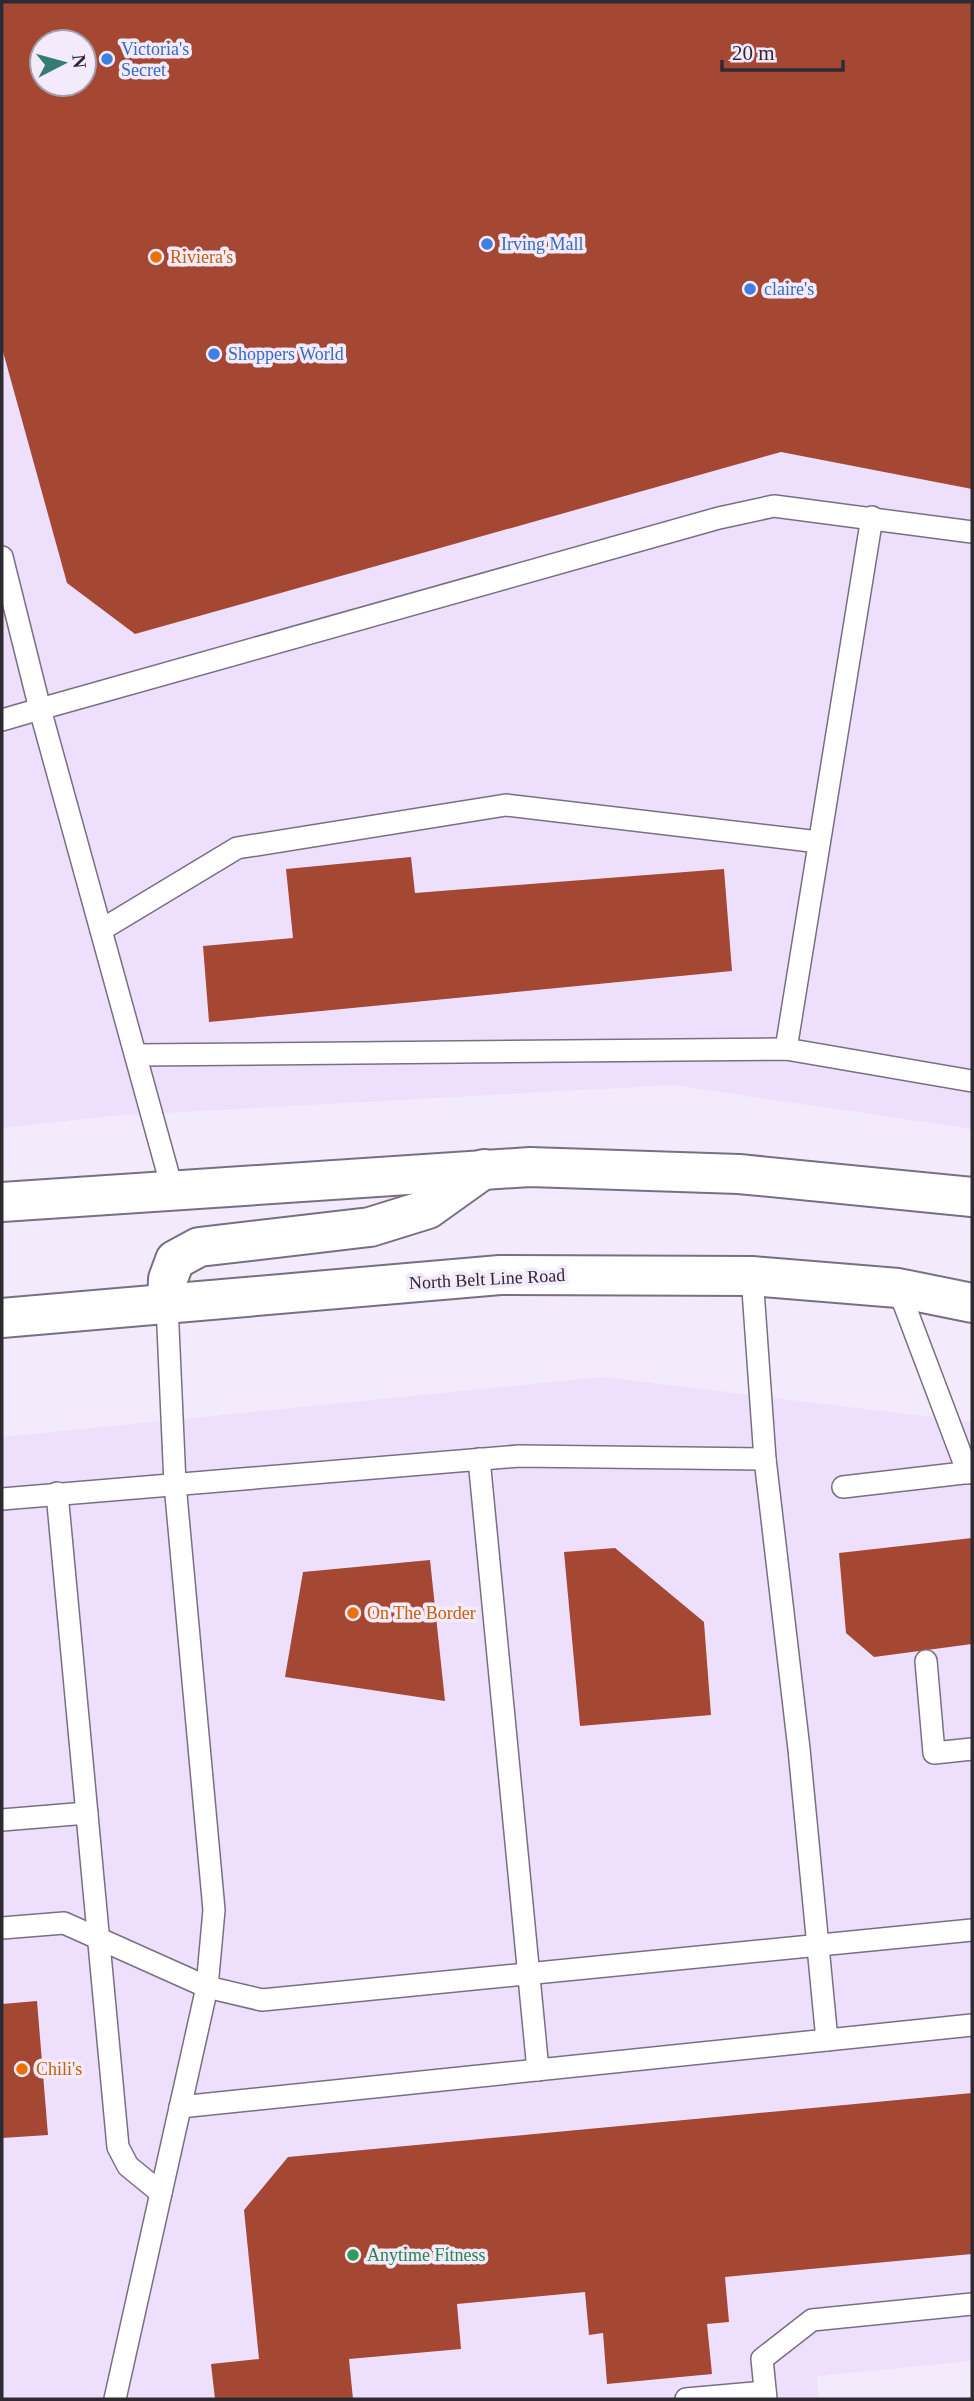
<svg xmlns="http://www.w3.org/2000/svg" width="974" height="2401" viewBox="0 0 974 2401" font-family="'Times New Roman',serif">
	<rect width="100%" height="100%" fill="#f3eafc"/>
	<!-- built -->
	<g fill="#eee0fd" fill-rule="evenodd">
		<path d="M2 2H972V1129L673 1085 110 1116 2 1128ZM42 42H84V84H42Z"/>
		<path d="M603 1377 972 1422V2361L817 2376 818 2399H2V1437Z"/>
	</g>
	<!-- building -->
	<g fill="#a44834" fill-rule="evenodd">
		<path d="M2 2H972V489L781 452 135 634 67 583 2 348ZM42 42H84V84H42Z"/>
		<path d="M411 857 415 893 724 869 732 971 209 1022 203 946 293 938 286 869Z"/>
		<path d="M972 1538V1644L874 1657 846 1633 839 1553Z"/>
		<path d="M615 1548 704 1622 711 1715 580 1726 564 1552Z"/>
		<path d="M430 1560 445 1701 285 1677 303 1572Z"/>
		<path d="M37 2001 48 2135 2 2138V2004Z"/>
		<path d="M972 2093V2254L725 2277 729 2322 707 2324 712 2374 607 2384 603 2333 589 2335 585 2292 457 2304 461 2349 349 2359 353 2399H215L211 2364 259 2359 244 2210 288 2157Z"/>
	</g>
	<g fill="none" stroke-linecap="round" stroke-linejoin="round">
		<defs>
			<g id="service">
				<path d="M2 557 40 709 2 720"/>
				<path d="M101 930 237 848 506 805 819 842"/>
				<path d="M786 1049 872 517"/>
				<path d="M136 1055 786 1049 972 1081"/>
				<path d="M172 1188 40 709 719 518 774 506 972 532"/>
				<path d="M752 1276 765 1459 799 1749 827 2040"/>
				<path d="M898 1288 968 1473"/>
				<path d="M479 1459 538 2070"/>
				<path d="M843 1487 972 1472"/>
				<path d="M57 1493 118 2147 128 2166 161 2193"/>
				<path d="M2 1499 519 1456 765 1459"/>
				<path d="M926 1661 934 1753 972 1749"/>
				<path d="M2 1820 87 1813"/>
				<path d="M2 1928 64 1923 207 1987 262 2000 972 1930"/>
				<path d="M180 2107 972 2025"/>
				<path d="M115 2399 207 1987 214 1910 175 1484 167 1305"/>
				<path d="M686 2399 765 2392"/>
				<path d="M766 2399 762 2359 812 2320 972 2304"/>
			</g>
			<g id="primary">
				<path d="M2 1202 530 1167 739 1174 972 1197"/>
				<path d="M167 1305 168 1279 175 1260 199 1247 370 1227 428 1209 484 1169"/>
				<path d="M2 1318 500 1275 752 1276 898 1288 972 1303"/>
			</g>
		</defs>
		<!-- service casing -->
		<use href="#service" stroke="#796f82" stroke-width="24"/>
		<!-- primary casing -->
		<use href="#primary" stroke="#796f82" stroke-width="42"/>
		<!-- service -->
		<use href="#service" stroke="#fff" stroke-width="21"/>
		<!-- primary -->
		<use href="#primary" stroke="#fff" stroke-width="38"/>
	</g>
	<!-- markers -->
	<g fill="#3f7fe0" stroke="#f3eafc" stroke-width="2.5">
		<circle cx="107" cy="59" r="7"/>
		<circle cx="487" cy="244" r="7"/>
		<circle cx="750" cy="289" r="7"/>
		<circle cx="214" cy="354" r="7"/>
	</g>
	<g fill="#e8710a" stroke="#f3eafc" stroke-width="2.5">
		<circle cx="156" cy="257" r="7"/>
		<circle cx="353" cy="1613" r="7"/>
		<circle cx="22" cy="2069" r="7"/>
	</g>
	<circle fill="#2e9e5b" stroke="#f3eafc" stroke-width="2.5" cx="353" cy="2255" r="7"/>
	<g text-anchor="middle" stroke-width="7" stroke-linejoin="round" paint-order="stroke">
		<!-- shop labels -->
		<g font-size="18" fill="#366cbe" stroke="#f3eafc" text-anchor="start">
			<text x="121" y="55">Victoria's<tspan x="121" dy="21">Secret</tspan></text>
			<text x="501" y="250">Irving Mall</text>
			<text x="764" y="295">claire's</text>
			<text x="228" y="360">Shoppers World</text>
		</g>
		<!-- food labels -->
		<g font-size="18" fill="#c56008" stroke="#f3eafc" text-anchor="start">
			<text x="170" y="263">Riviera's</text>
			<text x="367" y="1619">On The Border</text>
			<text x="36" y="2075">Chili's</text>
		</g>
		<!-- street labels -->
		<g font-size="18" fill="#2e2a32" stroke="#f3eafc">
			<text transform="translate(487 1279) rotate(-3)" y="6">North Belt Line Road</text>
		</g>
		<!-- leisure labels -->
		<g font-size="18" fill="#27864d" stroke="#f3eafc" text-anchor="start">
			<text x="367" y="2261">Anytime Fitness</text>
		</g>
	</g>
	<!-- border -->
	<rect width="974" height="2401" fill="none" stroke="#2e2a32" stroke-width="7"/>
	<!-- north arrow -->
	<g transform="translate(63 63) rotate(84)"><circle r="33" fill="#f3eafc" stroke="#a49dab" stroke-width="2"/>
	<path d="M0-5L12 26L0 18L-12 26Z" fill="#347c75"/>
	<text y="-10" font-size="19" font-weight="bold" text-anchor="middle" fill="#2e2a32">N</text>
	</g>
	<!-- scale -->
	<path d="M722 60v10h121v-10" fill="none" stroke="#2e2a32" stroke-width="3.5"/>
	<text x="732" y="60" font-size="21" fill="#2e2a32" stroke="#f3eafc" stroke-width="5" paint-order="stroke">20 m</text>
</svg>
